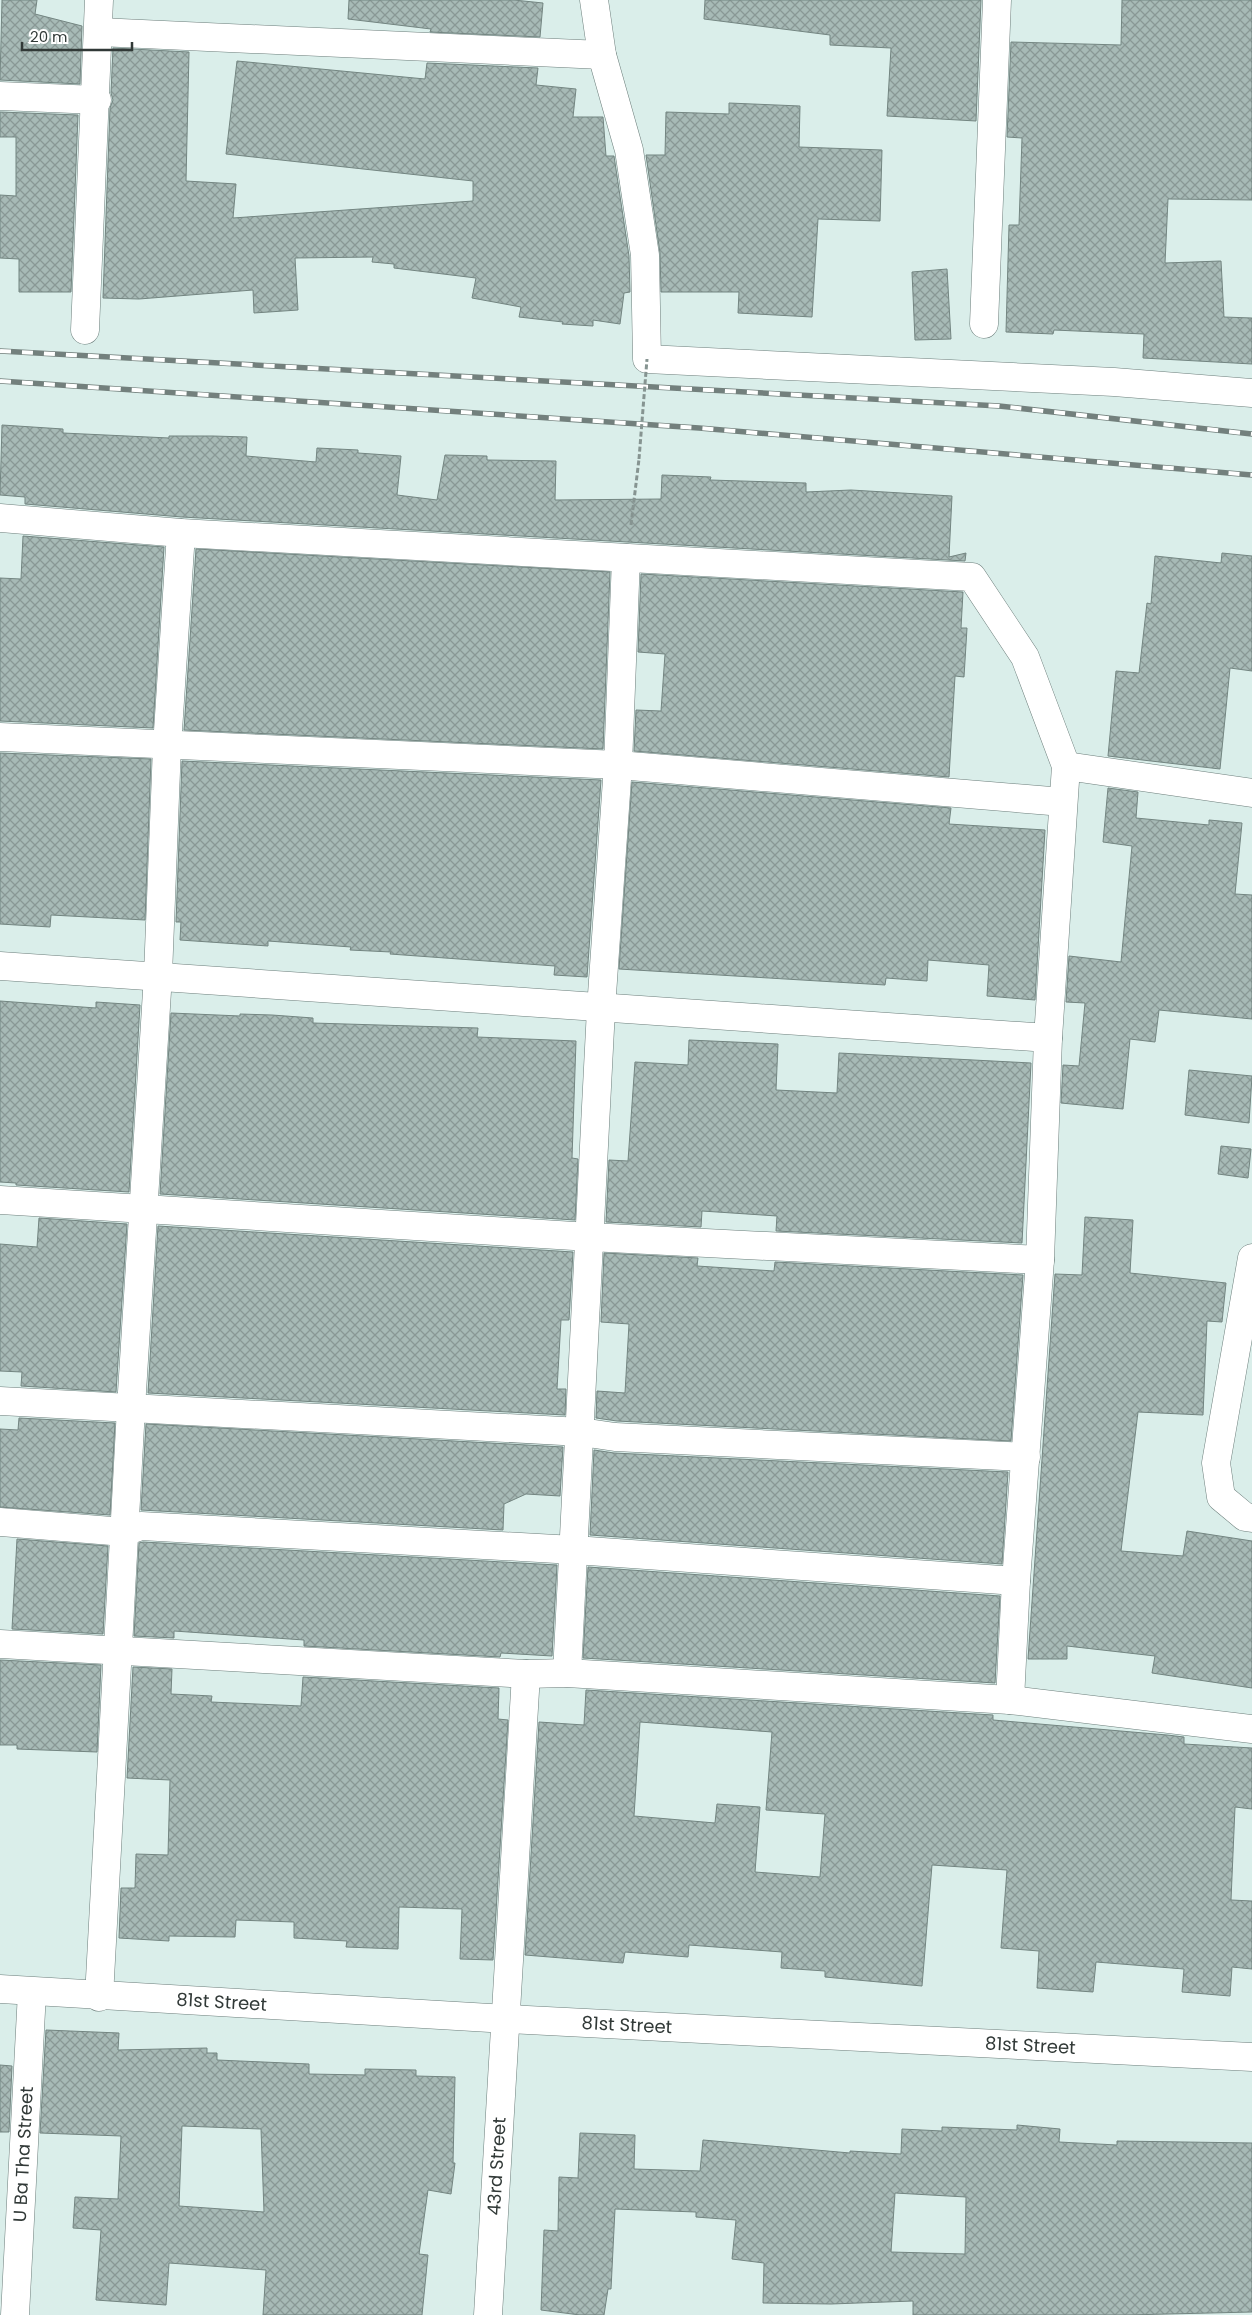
<svg xmlns="http://www.w3.org/2000/svg" width="1252" height="2315" viewBox="0 0 1252 2315" font-family="Poppins,sans-serif">
	<defs>
		<pattern id="building-cross-hatch" width="8" height="8" patternUnits="userSpaceOnUse" patternTransform="scale(1.25)"><rect width="8" height="8" fill="#a7bab6"/><path d="M0 0l8 8M0 8l8-8" fill="none" stroke="#899895"/></pattern>
	</defs>
	<rect width="100%" height="100%" fill="#daeeea"/>
	<!-- building -->
	<g fill="url(#building-cross-hatch)" stroke="#738581" fill-rule="evenodd">
		<path d="M2 0H37L35 14 82 26 80 84 0 80Z"/>
		<path d="M349 0H514L543 3 540 37 430 32 431 29 348 19Z"/>
		<path d="M705 0H981L976 121 887 116 891 48 830 45V35L704 19Z"/>
		<path d="M1122 0H1252V200L1168 199 1165 263 1221 261 1224 317 1252 318V364L1143 358 1144 334 1054 330 1053 334 1006 332 1009 225H1019L1022 138 1007 137 1011 42 1121 45Z"/>
		<path d="M113 48 189 52 186 181 236 184 233 218 473 201V181L226 154 237 61 425 79 427 63 538 68 536 85 576 89 573 117H603L606 156H614L629 256 630 292 624 293 620 324 593 320V326L562 324 563 322 519 317 521 307 472 298 476 278 394 268V264L372 262 373 257 295 258 298 310 254 313 253 290 139 299 103 298 110 108 113 100 111 93Z"/>
		<path d="M729 103 800 106 799 147 882 150 880 221 818 219 812 317 738 313 739 292H661L660 253 646 155H665L666 112 729 114Z"/>
		<path d="M0 112 78 115 71 292H19V259L0 258V195L16 196V137H0Z"/>
		<path d="M947 269 951 339 915 340 912 272Z"/>
		<path d="M2 425 63 429V433L169 438V436H213L247 437 246 456 316 462 317 448 358 450V453L401 456 397 495 437 500 445 455 487 456V460L556 461 555 500 661 499 662 475 711 477 710 480 806 483V492L851 490 952 496 949 557 966 553 965 561 182 517 25 504V497L0 495Z"/>
		<path d="M23 536 164 547 153 728 0 721V578L21 579Z"/>
		<path d="M196 549 610 572 603 749 184 730Z"/>
		<path d="M1222 553 1252 556V671L1230 668 1220 769 1108 756 1116 671 1139 673 1147 603 1151 604 1155 556 1221 563Z"/>
		<path d="M641 574 963 592 961 628H967L964 677 955 676 949 777 634 751 636 710 661 711 665 654 638 652Z"/>
		<path d="M0 753 151 759 145 920 51 915 50 927 0 924Z"/>
		<path d="M182 761 601 780 587 977 554 975 555 966 390 954 391 952 350 950 351 947 268 941V946L180 940 181 922H176Z"/>
		<path d="M632 782 951 808 949 824 1045 830 1035 1000 987 996 989 965 928 960 927 981 886 978 885 985 619 969Z"/>
		<path d="M1108 788 1138 792 1136 818 1209 825V820L1242 823 1235 894 1252 895V1019L1159 1010 1155 1042 1130 1039 1123 1109 1061 1103 1063 1065 1079 1066 1085 1003 1066 1002 1069 956 1121 962 1132 846 1103 842Z"/>
		<path d="M0 1001 96 1008V1002L140 1005 129 1192 16 1185V1183L0 1182Z"/>
		<path d="M171 1013 240 1016V1014L272 1015 313 1018V1023L478 1028 477 1037 576 1041 572 1158 578 1159 575 1220 160 1194Z"/>
		<path d="M689 1040 778 1044 776 1090 837 1093 839 1053 1031 1063 1022 1243 776 1231 777 1216 702 1211 701 1227 606 1222 609 1160 628 1161 635 1062 688 1065Z"/>
		<path d="M1189 1070 1252 1076 1249 1123 1185 1115Z"/>
		<path d="M1221 1146 1251 1149 1248 1178 1218 1174Z"/>
		<path d="M1085 1217 1133 1220 1130 1273 1226 1283 1222 1322 1207 1321 1203 1415 1138 1412 1121 1551 1183 1556 1187 1531 1252 1541V1688L1152 1673 1155 1656 1067 1646V1659H1028L1055 1274 1082 1275Z"/>
		<path d="M39 1218 127 1224 116 1392 21 1386 22 1372 0 1371V1244L37 1247Z"/>
		<path d="M158 1226 573 1252 569 1320H561L557 1389H566L565 1415 148 1393Z"/>
		<path d="M604 1253 698 1258 697 1266 774 1271 775 1262 1023 1275 1011 1441 617 1421 596 1418 597 1391 625 1393 629 1324 601 1322Z"/>
		<path d="M19 1418 115 1423 110 1515 0 1507V1429L18 1430Z"/>
		<path d="M146 1424 563 1447 560 1496 526 1494 504 1504 503 1530 141 1510Z"/>
		<path d="M594 1450 614 1453 1008 1472 1002 1564 590 1535Z"/>
		<path d="M17 1539 108 1546 103 1634 12 1629Z"/>
		<path d="M143 1542 557 1565 552 1656 501 1653 500 1657 304 1646V1640L174 1631V1638L134 1636 139 1543Z"/>
		<path d="M588 1567 1000 1596 995 1683 583 1658Z"/>
		<path d="M0 1660 101 1665 97 1752 17 1749V1745H0Z"/>
		<path d="M133 1667 172 1669 171 1694 212 1696 211 1702 301 1706 303 1677 499 1688 498 1719 508 1720 493 1960 460 1959 462 1909 399 1907 398 1949 346 1947 347 1941 294 1938V1922L236 1920 235 1937 169 1936V1941L119 1938 121 1888H135L136 1854 168 1855 170 1780 127 1778Z"/>
		<path d="M586 1690 993 1715V1720L1167 1735 1184 1737V1744L1252 1748V1809L1235 1807 1231 1900 1252 1901V1969L1232 1967 1230 1996 1182 1992 1184 1969 1096 1962 1093 1992 1037 1988 1039 1951 1001 1948 1007 1870 932 1865 922 1986 825 1977V1971L781 1968 782 1952 689 1945 688 1957 625 1952 623 1963 525 1955 539 1722 584 1725ZM640 1722 772 1732 766 1810 825 1814 820 1877 755 1872 760 1807 717 1804 715 1823 634 1816Z"/>
		<path d="M46 2030 119 2033 118 2050 207 2048V2053H217V2060L309 2064V2074L365 2075V2069L416 2070V2076L455 2077 453 2163H455L451 2194 428 2190 419 2254 428 2255 422 2315H263L266 2270 169 2263 166 2305 96 2300 101 2230 73 2228 75 2197 118 2199 121 2136 40 2133ZM182 2126 261 2129 264 2212 179 2206Z"/>
		<path d="M0 2065 12 2066 9 2132H0Z"/>
		<path d="M1017 2125 1060 2129 1059 2142 1117 2145V2141L1252 2143V2312L1126 2315H913V2301L831 2304 763 2303 764 2263 732 2259 736 2220 696 2217V2212L615 2209 611 2289H608L604 2315H580L541 2310 544 2230 558 2231 559 2177 578 2178 580 2133 635 2135 634 2169 700 2171 703 2140 850 2153V2151L901 2154 902 2129 942 2131V2127L1017 2130ZM895 2193 966 2197 965 2254 891 2252Z"/>
	</g>
	<g fill="none" stroke-linecap="round" stroke-linejoin="round">
		<defs>
			<g id="street">
				<path d="M99 32 602 55 594 0"/>
				<path d="M602 55 629 150 645 255 647 359 1114 382 1252 393"/>
				<path d="M0 96 97 100"/>
				<path d="M984 324 997 0"/>
				<path d="M85 330 99 0"/>
				<path d="M0 518 181 533 972 577 1025 657 1066 766 1048 1038 1040 1260 1016 1581 1010 1700"/>
				<path d="M0 737 618 765 1063 802"/>
				<path d="M1066 766 1252 793"/>
				<path d="M0 966 1048 1038"/>
				<path d="M0 1200 590 1237 1040 1260"/>
				<path d="M1252 1258 1216 1463 1221 1497 1245 1517 1252 1518"/>
				<path d="M0 1401 581 1432 615 1437 1026 1457"/>
				<path d="M0 1522 124 1532 141 1526 574 1550 1016 1581"/>
				<path d="M0 1644 526 1674 567 1673 1010 1700 1252 1729"/>
				<path d="M567 1673 601 1009 618 765 626 558"/>
				<path id="s1" d="M0 1989 507 2019 1252 2057"/>
				<path d="M99 1997 131 1408 158 975 167 746 181 533"/>
				<path id="s2" d="M15 2315 32 1992"/>
				<path id="s3" d="M488 2315 526 1674"/>
			</g>
		</defs>
		<!-- street casing -->
		<use href="#street" stroke="#6c7e7b" stroke-width="29"/>
		<!-- path -->
		<path stroke="#869491" stroke-width="3" stroke-dasharray="5 2.5" stroke-linecap="butt" d="M631 525 639 459"/>
		<!-- street -->
		<use href="#street" stroke="#fff" stroke-width="28"/>
		<defs>
			<g id="rail">
				<path d="M0 351 999 406 1252 434"/>
				<path d="M0 381 699 428 1252 475"/>
			</g>
		</defs>
		<!-- rail casing -->
		<use href="#rail" stroke="#73807d" stroke-width="5.5"/>
		<!-- rail -->
		<use href="#rail" stroke="#fff" stroke-width="4" stroke-dasharray="11" stroke-linecap="butt"/>
		<!-- path-bridge -->
		<path stroke="#869491" stroke-width="3" stroke-dasharray="5 2.5" stroke-linecap="butt" d="M639 459 647 359"/>
	</g>
	<g text-anchor="middle" stroke-width="5" stroke-linejoin="round" paint-order="stroke">
		<!-- street labels -->
		<g font-size="18" fill="#313937" stroke="#fff">
			<text dy="6" stroke="none"><textPath href="#s1" startOffset="222">81st Street</textPath></text>
			<text dy="6" stroke="none"><textPath href="#s1" startOffset="628">81st Street</textPath></text>
			<text dy="6" stroke="none"><textPath href="#s1" startOffset="1032">81st Street</textPath></text>
			<text dy="6" stroke="none"><textPath href="#s2" startOffset="161">U Ba Tha Street</textPath></text>
			<text dy="6" stroke="none"><textPath href="#s3" startOffset="149">43rd Street</textPath></text>
		</g>
	</g>
	<!-- scale -->
	<path d="M22 42v8h110v-8" fill="none" stroke="#313937" stroke-width="2.5"/>
	<text x="30" y="42" font-size="15" fill="#313937" stroke="#ffffff" stroke-width="4" paint-order="stroke">20 m</text>
</svg>
